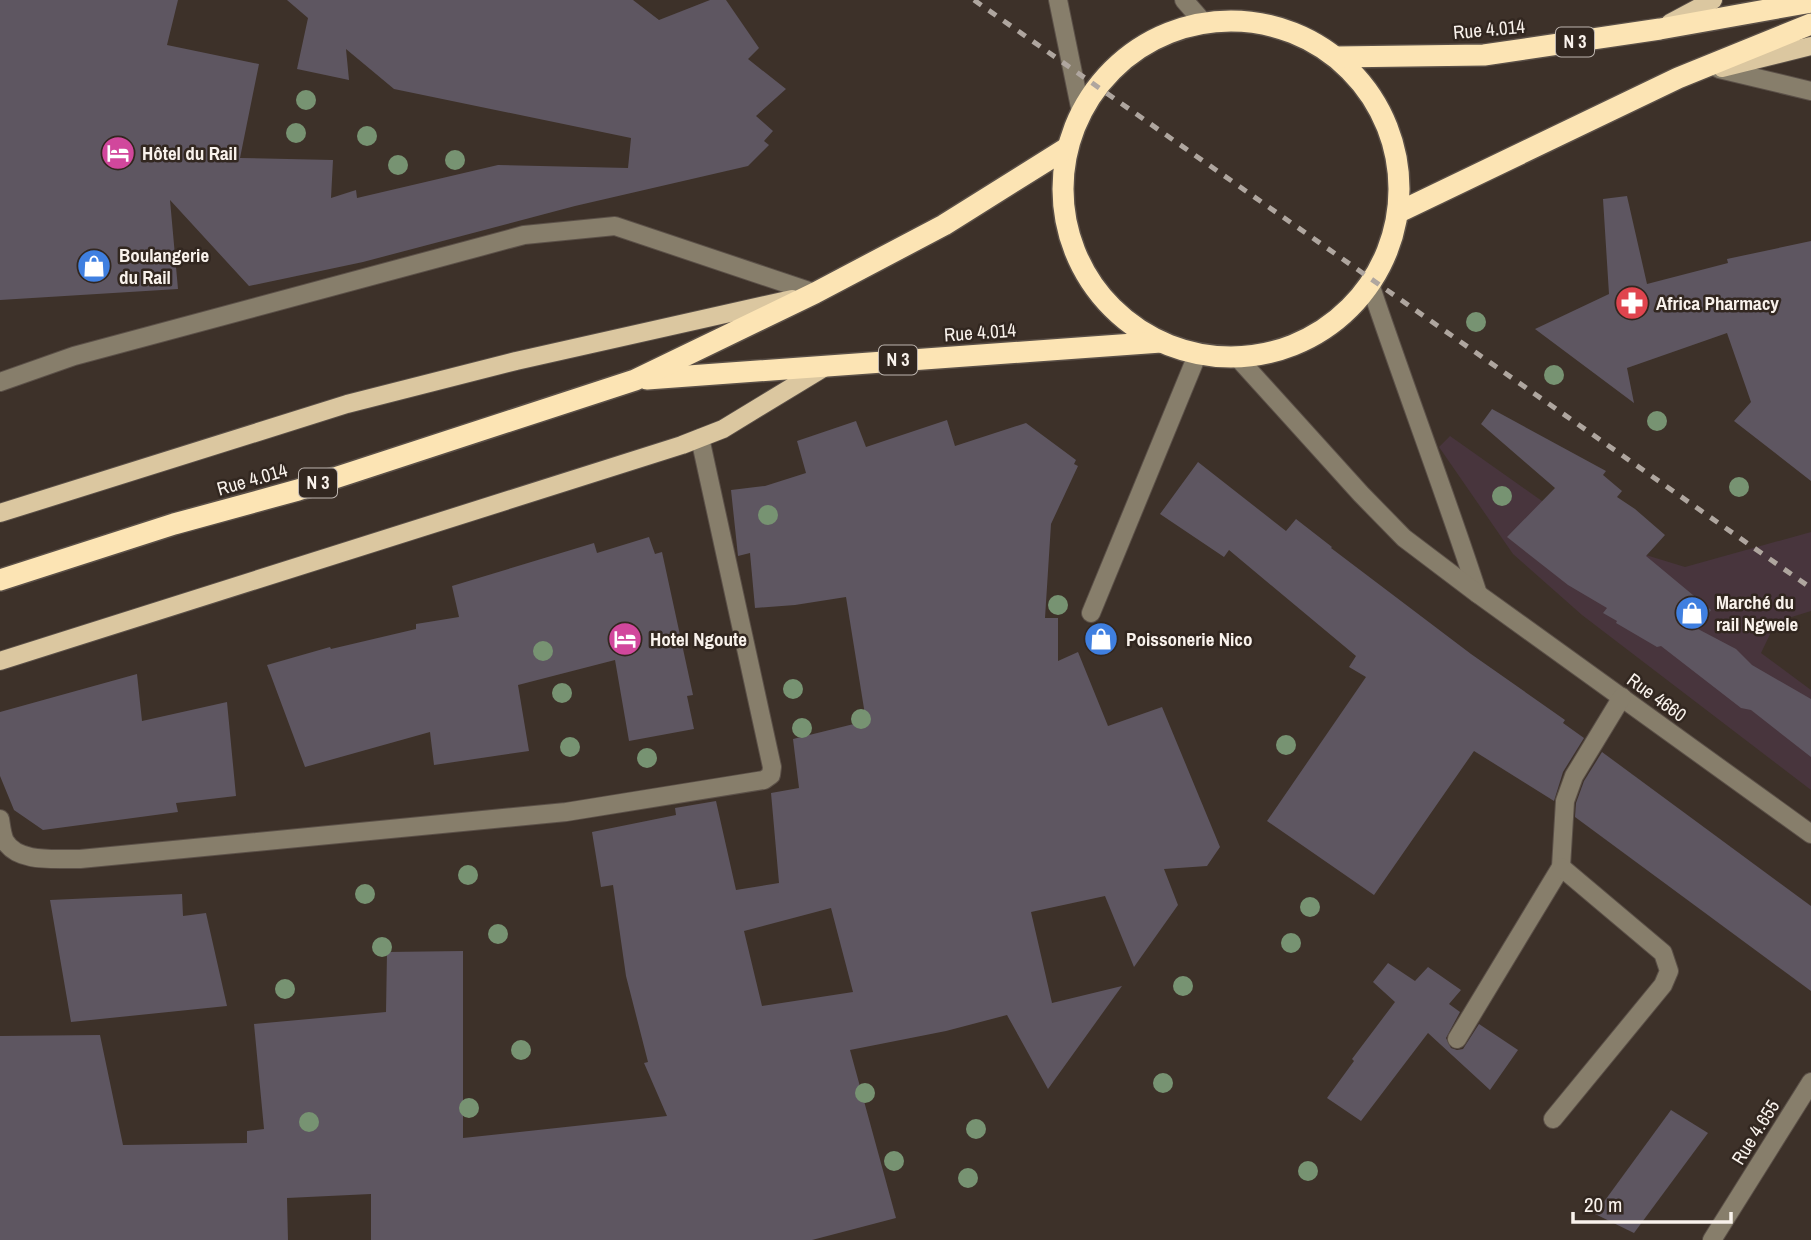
<svg xmlns="http://www.w3.org/2000/svg" width="1811" height="1240" font-family="'Archivo Narrow',sans-serif">
<style>
.commercial{fill:#48353d}
.building{fill:#5e5661;fill-rule:evenodd}
.lines{fill:none;stroke-linecap:round;stroke-linejoin:round}
.minor-casing{stroke:#5b5048;stroke-width:20}
.major-casing{stroke:#5b5048;stroke-width:20}
.highway-casing{stroke:#5b5048;stroke-width:24}
.minor{stroke:#877e6b;stroke-width:18}
.major{stroke:#dbc7a0;stroke-width:18}
.highway{stroke:#fce4b4;stroke-width:21}
.rail{stroke:#afa69f;stroke-width:5;stroke-dasharray:9 9;stroke-linecap:butt}
.tree{fill:#779372}
.labels{text-anchor:middle;stroke-width:5;stroke-linejoin:round;paint-order:stroke}
.shield{fill:#322720;stroke:#bdb5af;stroke-width:2}
.shield-label{font-size:18px;font-weight:bold;fill:#f9f2ec}
.street-label{font-size:19px;fill:#f9f2ec;stroke:#322720}
.poi-label{font-size:19px;font-weight:bold;fill:#f9f2ec;stroke:#322720;text-anchor:start}
</style>
<rect width="100%" height="100%" fill="#3d3129"/>
<path class="commercial" d="M 1450,436 L 1597,540 L 1685,567 L 1811,532 L 1811,611 L 1776,622 L 1761,653 L 1811,690 L 1811,790 L 1582,615 L 1513,554 L 1439,447 Z"/>
<g class="building">
<path d="M 0,0 L 178,0 L 167,45 L 259,64 L 240,158 L 333,160 L 331,198 L 356,190 L 357,198 L 498,165 L 628,168 L 631,138 L 394,89 L 346,49 L 349,80 L 297,69 L 308,18 L 287,0 L 633,0 L 659,20 L 710,0 L 726,0 L 759,48 L 748,59 L 786,89 L 756,116 L 773,131 L 764,141 L 769,145 L 748,166 L 575,206 L 363,262 L 249,286 L 170,200 L 178,289 L 0,300 Z"/>
<path d="M 1627,196 L 1647,284 L 1728,263 L 1727,259 L 1811,241 L 1811,481 L 1734,421 L 1751,402 L 1727,333 L 1627,368 L 1634,403 L 1535,329 L 1609,294 L 1603,199 Z"/>
<path d="M 1492,409 L 1606,471 L 1603,475 L 1622,491 L 1617,497 L 1635,509 L 1665,535 L 1646,556 L 1711,610 L 1698,629 L 1736,649 L 1752,665 L 1811,699 L 1811,757 L 1751,710 L 1741,708 L 1661,646 L 1657,647 L 1616,623 L 1617,621 L 1603,613 L 1607,608 L 1568,585 L 1507,537 L 1555,488 L 1481,424 Z"/>
<path d="M 947,420 L 955,446 L 1026,423 L 1076,460 L 1074,464 L 1078,466 L 1051,524 L 1045,618 L 1058,618 L 1058,661 L 1078,652 L 1108,726 L 1162,707 L 1220,847 L 1207,866 L 1164,869 L 1178,905 L 1134,967 L 1105,896 L 1031,912 L 1052,1003 L 1122,986 L 1048,1089 L 1007,1015 L 946,1031 L 850,1050 L 896,1218 L 812,1240 L 371,1240 L 371,1194 L 287,1198 L 288,1240 L 0,1240 L 0,1036 L 100,1035 L 123,1145 L 247,1143 L 247,1131 L 264,1129 L 254,1024 L 386,1012 L 387,952 L 463,951 L 463,1138 L 667,1116 L 644,1063 L 648,1062 L 626,976 L 613,885 L 601,887 L 592,832 L 676,815 L 675,808 L 716,801 L 736,890 L 779,883 L 771,793 L 799,788 L 793,739 L 866,721 L 846,597 L 795,605 L 755,608 L 750,553 L 738,556 L 731,490 L 765,486 L 806,473 L 797,441 L 856,421 L 866,447 ZM 831,908 L 853,992 L 762,1006 L 744,931 Z"/>
<path d="M 1198,462 L 1286,531 L 1296,519 L 1332,547 L 1331,548 L 1471,654 L 1565,720 L 1563,723 L 1584,738 L 1563,772 L 1554,801 L 1474,751 L 1374,895 L 1267,821 L 1366,677 L 1349,667 L 1356,656 L 1229,550 L 1224,557 L 1160,514 Z"/>
<path d="M 649,537 L 655,554 L 662,552 L 693,695 L 687,696 L 694,729 L 629,741 L 615,660 L 518,685 L 529,751 L 434,765 L 430,732 L 305,767 L 267,665 L 330,647 L 331,649 L 416,629 L 416,624 L 459,617 L 452,586 L 594,543 L 597,553 Z"/>
<path d="M 137,674 L 142,721 L 227,702 L 236,796 L 176,803 L 178,812 L 43,830 L 14,810 L 0,776 L 0,712 Z"/>
<path d="M 1602,752 L 1811,906 L 1811,991 L 1575,817 L 1576,803 L 1584,781 Z"/>
<path d="M 182,894 L 183,916 L 206,913 L 227,1006 L 71,1022 L 50,900 Z"/>
<path d="M 1388,963 L 1415,981 L 1428,967 L 1461,990 L 1449,1004 L 1460,1012 L 1446,1038 L 1451,1048 L 1457,1050 L 1463,1049 L 1479,1024 L 1518,1050 L 1490,1090 L 1428,1033 L 1361,1121 L 1327,1098 L 1354,1061 L 1352,1059 L 1395,1002 L 1373,982 Z"/>
<path d="M 1671,1110 L 1708,1133 L 1634,1233 L 1595,1214 Z"/>
</g>
<g class="lines">
<g class="minor-casing">
<g id="minor">
<path d="M 1058,0 L 1081,112"/>
<path d="M 1184,0 L 1204,23"/>
<path d="M 1719,69 L 1811,91"/>
<path d="M 1370,284 C 1405,388 1444,490 1478,594"/>
<path d="M 1237,357 L 1361,494 L 1404,538 L 1478,594 L 1811,834"/>
<path d="M 0,382 L 74,356 L 524,235 L 615,226 L 815,293"/>
<path d="M 1091,613 L 1198,353"/>
<path d="M 0,819 C 1,825 2,835 5,841 C 18,864 58,858 80,859 L 566,812 L 764,780 L 771,775 L 772,767 L 700,438"/>
<path d="M 1457,1039 L 1561,867 L 1565,801 L 1574,776 L 1622,697"/>
<path d="M 1553,1119 L 1663,985 L 1669,971 L 1663,953 L 1561,867"/>
<path d="M 1712,1240 L 1811,1082"/>
</g>
</g>
<g class="major-casing">
<g id="major">
<path d="M 1670,23 L 1713,0"/>
<path d="M 1722,68 L 1811,46"/>
<path d="M 0,513 L 347,404 L 516,361 L 792,299"/>
<path d="M 0,661 L 682,445 L 723,429 L 825,367"/>
</g>
</g>
<g class="highway-casing">
<g id="highway">
<circle cx="1231" cy="189" r="168"/>
<path d="M 1336,57 L 1484,55 L 1660,29 L 1811,2"/>
<path d="M 1399,212 L 1678,78 L 1811,24"/>
<path d="M 647,379 L 1161,342"/>
<path d="M 0,580 L 174,524 L 298,490 L 635,380 L 815,293 L 944,225 L 1067,148"/>
</g>
</g>
<use href="#minor" class="minor"/>
<use href="#major" class="major"/>
<use href="#highway" class="highway"/>
<path class="rail" d="M 974,0 L 1811,588"/>
</g>
<g class="tree">
<circle cx="306" cy="100" r="10"/>
<circle cx="296" cy="133" r="10"/>
<circle cx="367" cy="136" r="10"/>
<circle cx="455" cy="160" r="10"/>
<circle cx="398" cy="165" r="10"/>
<circle cx="1476" cy="322" r="10"/>
<circle cx="1554" cy="375" r="10"/>
<circle cx="1657" cy="421" r="10"/>
<circle cx="1739" cy="487" r="10"/>
<circle cx="1502" cy="496" r="10"/>
<circle cx="768" cy="515" r="10"/>
<circle cx="1058" cy="605" r="10"/>
<circle cx="543" cy="651" r="10"/>
<circle cx="793" cy="689" r="10"/>
<circle cx="562" cy="693" r="10"/>
<circle cx="861" cy="719" r="10"/>
<circle cx="802" cy="728" r="10"/>
<circle cx="1286" cy="745" r="10"/>
<circle cx="570" cy="747" r="10"/>
<circle cx="647" cy="758" r="10"/>
<circle cx="468" cy="875" r="10"/>
<circle cx="365" cy="894" r="10"/>
<circle cx="1310" cy="907" r="10"/>
<circle cx="498" cy="934" r="10"/>
<circle cx="1291" cy="943" r="10"/>
<circle cx="382" cy="947" r="10"/>
<circle cx="1183" cy="986" r="10"/>
<circle cx="285" cy="989" r="10"/>
<circle cx="521" cy="1050" r="10"/>
<circle cx="1163" cy="1083" r="10"/>
<circle cx="865" cy="1093" r="10"/>
<circle cx="469" cy="1108" r="10"/>
<circle cx="309" cy="1122" r="10"/>
<circle cx="976" cy="1129" r="10"/>
<circle cx="894" cy="1161" r="10"/>
<circle cx="1308" cy="1171" r="10"/>
<circle cx="968" cy="1178" r="10"/>
</g>
<defs>
<g id="hotel-disc" transform="scale(1.75)"><circle r="9.5" fill="#d1479c" stroke="#322720"/><path d="M-6-4.5h1.5V1H6V5H4.5V3h-9V5H-6ZM-4 0a1.8 1.8 0 1 1 3.6 0ZM.5 0V-2.5h3Q6-2.5 6 0Z" fill="#fff"/></g>
<g id="shop-disc" transform="scale(1.75)"><circle r="9.5" fill="#3f7fe0" stroke="#322720"/><path d="M-5-2.5h2.3a2.7 3.5 0 0 1 5.4 0H5L5.5 6h-11ZM-1.5-2.5h3a1.5 2.3 0 0 0-3 0Z" fill="#fff"/></g>
<g id="pharmacy-disc" transform="scale(1.75)"><circle r="9.5" fill="#e0444e" stroke="#322720"/><path d="M-2-6h4v4h4v4h-4v4h-4v-4h-4v-4h4Z" fill="#fff"/></g>
</defs>
<g fill-rule="evenodd">
<use href="#hotel-disc" x="118" y="153"/>
<use href="#shop-disc" x="94" y="266"/>
<use href="#pharmacy-disc" x="1632" y="303"/>
<use href="#shop-disc" x="1692" y="613"/>
<use href="#hotel-disc" x="625" y="639"/>
<use href="#shop-disc" x="1101" y="639"/>
</g>
<g class="labels">
<g class="shield">
<rect x="1556" y="27.5" width="38" height="29" rx="5"/>
<rect x="879" y="345.5" width="38" height="29" rx="5"/>
<rect x="299" y="468.5" width="38" height="29" rx="5"/>
</g>
<g class="shield-label">
<text x="1575" y="48">N 3</text>
<text x="898" y="366">N 3</text>
<text x="318" y="489">N 3</text>
</g>
<g class="street-label">
<text transform="translate(1489 29) rotate(-5)" y="7">Rue 4.014</text>
<text transform="translate(980 332) rotate(-4)" y="7">Rue 4.014</text>
<text transform="translate(252 479) rotate(-16)" y="7">Rue 4.014</text>
<text transform="translate(1657 697) rotate(36)" y="7">Rue 4660</text>
<text transform="translate(1755 1132) rotate(-58)" y="7">Rue 4.655</text>
</g>
<g class="poi-label">
<text x="142" y="160">Hôtel du Rail</text>
<text x="119" y="262">Boulangerie<tspan x="119" dy="22">du Rail</tspan></text>
<text x="1656" y="310">Africa Pharmacy</text>
<text x="1716" y="609">Marché du<tspan x="1716" dy="22">rail Ngwele</tspan></text>
<text x="650" y="646">Hotel Ngoute</text>
<text x="1126" y="646">Poissonerie Nico</text>
</g>
</g>
<path d="M1573 1212v10h158v-10" fill="none" stroke="#f9f2ec" stroke-width="3.5"/>
<text x="1584" y="1212" font-size="21" fill="#f9f2ec" stroke="#322720" stroke-width="5" paint-order="stroke">20 m</text>
</svg>
